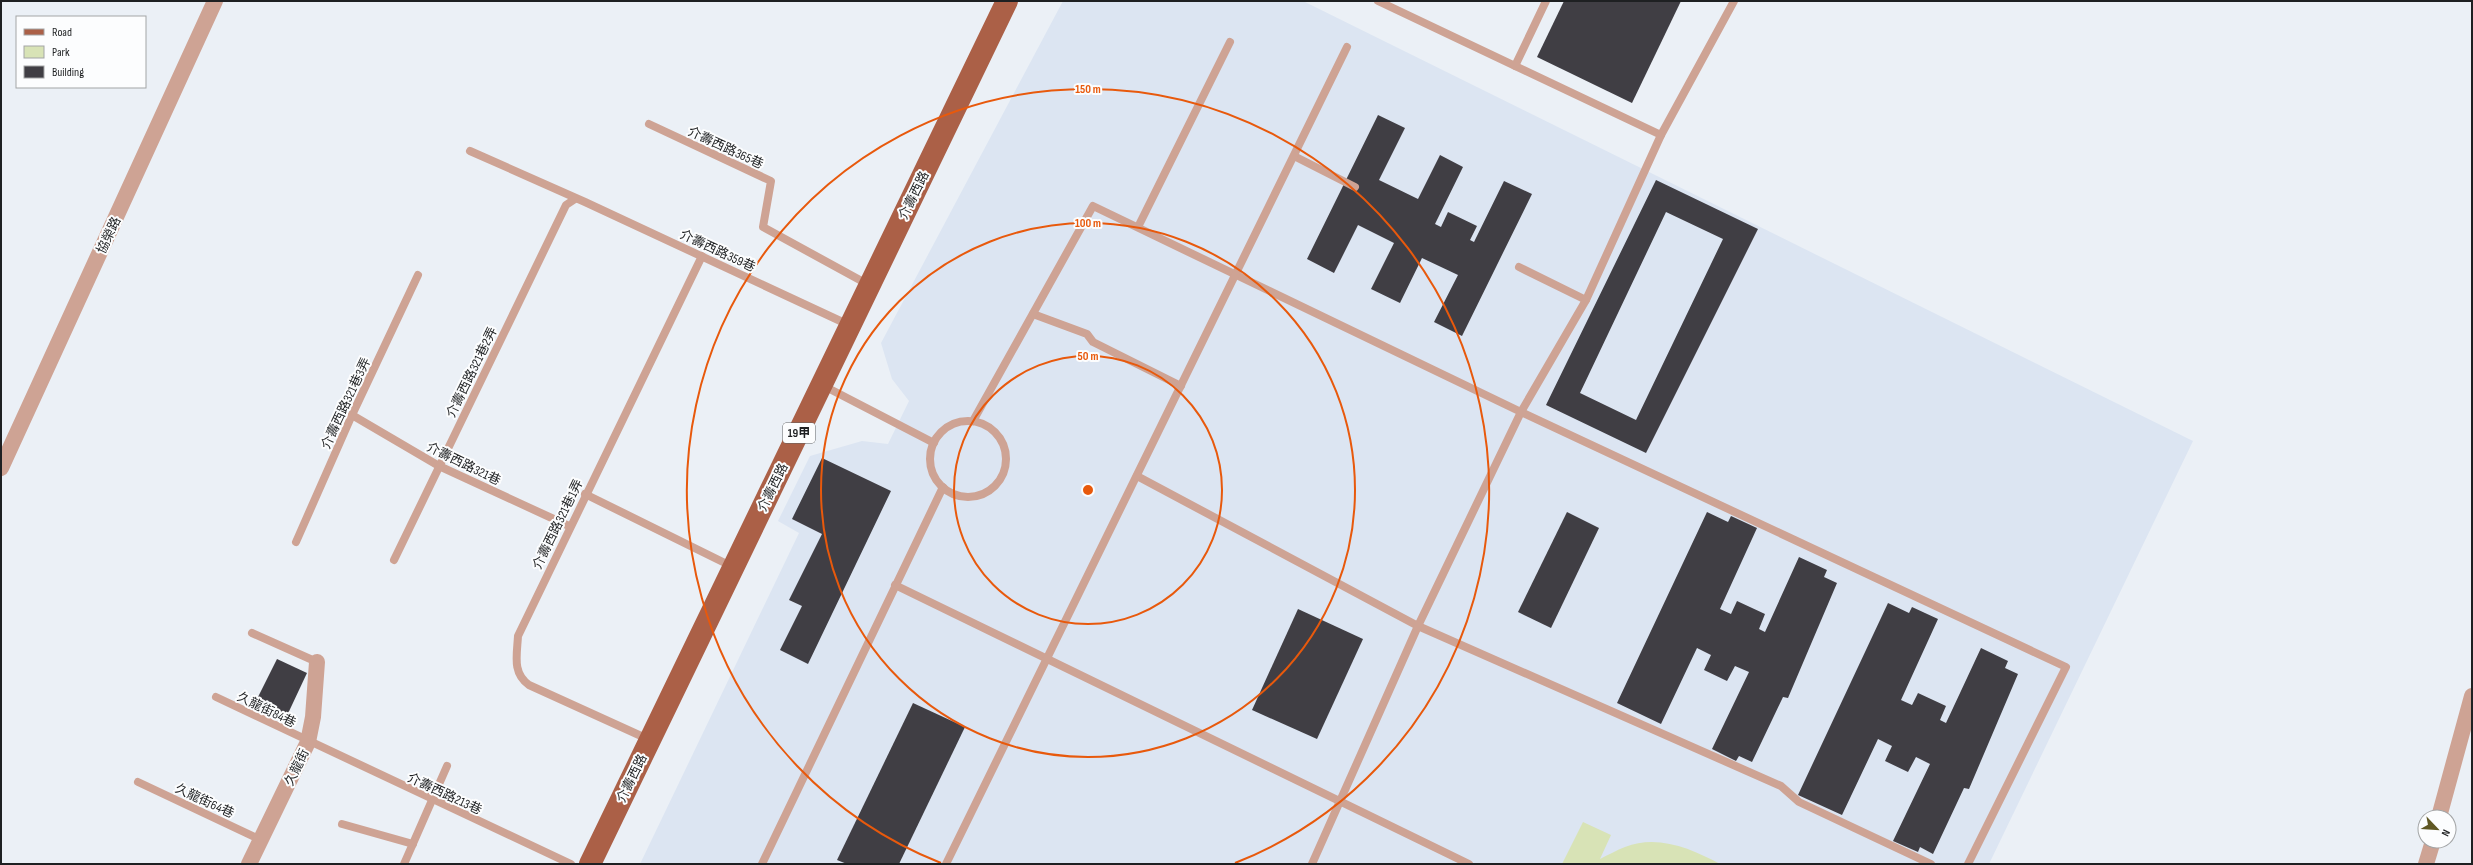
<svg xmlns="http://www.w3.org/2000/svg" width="2473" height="865" font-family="'Sofia Sans Condensed','Noto Sans TC',sans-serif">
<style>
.built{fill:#dce5f2}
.green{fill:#d8e3b6}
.building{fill:#403e44;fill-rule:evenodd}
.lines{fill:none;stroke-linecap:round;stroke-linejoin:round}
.service{stroke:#cea394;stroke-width:8}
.minor{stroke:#cea394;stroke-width:16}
.primary{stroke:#ab6047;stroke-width:22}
.ring{fill:none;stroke:#e8590c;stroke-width:2}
.labels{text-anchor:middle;stroke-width:4;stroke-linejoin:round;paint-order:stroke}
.shield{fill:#fcfdfe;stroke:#616264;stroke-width:1}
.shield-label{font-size:12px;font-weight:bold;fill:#1e2022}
.street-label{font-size:13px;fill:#1e2022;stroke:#fcfdfe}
.centre{fill:#e8590c;stroke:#fcfdfe;stroke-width:2}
.ring-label{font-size:12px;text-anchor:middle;font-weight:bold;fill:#e8590c;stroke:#fcfdfe;stroke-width:4;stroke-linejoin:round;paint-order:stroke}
</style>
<rect width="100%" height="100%" fill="#ebf0f6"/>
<path class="built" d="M 1063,1 L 1303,1 L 2193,441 L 1989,864 L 640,864 L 799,533 L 778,521 L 810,456 L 862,441 L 888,444 L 909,401 L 892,379 L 881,343 Z"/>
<path class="green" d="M 1583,822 L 1611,835 L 1600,859 C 1608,855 1617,850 1625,847 C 1658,834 1692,849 1720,864 L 1562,864 Z"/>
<g class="building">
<path d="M 1564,1 L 1681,1 L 1632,103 L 1537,57 Z"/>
<path d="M 1378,115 L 1405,128 L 1379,180 L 1418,199 L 1440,155 L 1463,167 L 1435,224 L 1441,227 L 1448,212 L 1477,226 L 1470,240 L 1474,242 L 1504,181 L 1532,194 L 1462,336 L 1434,322 L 1458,275 L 1422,258 L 1400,303 L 1371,289 L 1394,243 L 1358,225 L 1334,273 L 1307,259 Z"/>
<path d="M 1656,180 L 1758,229 L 1646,453 L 1546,405 ZM 1666,212 L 1723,239 L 1636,420 L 1580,393 Z"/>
<path d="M 822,458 L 891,491 L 808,664 L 780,650 L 802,606 L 789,600 L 822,534 L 792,519 Z"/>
<path d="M 1567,512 L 1599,528 L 1551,628 L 1518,612 Z"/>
<path d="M 1707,512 L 1728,522 L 1731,516 L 1757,528 L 1720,609 L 1731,614 L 1737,601 L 1765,614 L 1759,629 L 1765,632 L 1799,557 L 1827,570 L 1824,577 L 1837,583 L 1788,698 L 1783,697 L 1752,762 L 1739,756 L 1736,761 L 1712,749 L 1749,672 L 1735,666 L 1727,681 L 1704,670 L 1711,655 L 1697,648 L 1661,724 L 1617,703 Z"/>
<path d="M 1888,603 L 1909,613 L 1912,607 L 1938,619 L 1901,700 L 1912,705 L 1918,693 L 1946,706 L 1940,720 L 1946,723 L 1981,648 L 2008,661 L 2005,668 L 2018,674 L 1969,789 L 1964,788 L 1933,854 L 1920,847 L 1918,852 L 1893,841 L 1930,764 L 1916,757 L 1908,772 L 1885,761 L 1892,746 L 1878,739 L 1842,815 L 1798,795 Z"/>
<path d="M 1298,609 L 1363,639 L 1317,739 L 1252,710 Z"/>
<path d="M 277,659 L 307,673 L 284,722 L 253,707 Z"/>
<path d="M 913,703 L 965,727 L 899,864 L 847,864 L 837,860 Z"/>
</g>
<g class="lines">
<g class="service">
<path d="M 1378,1 L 1661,135 L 1734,1"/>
<path d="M 1515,66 L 1546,1"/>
<path d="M 649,124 L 771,181 L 763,227 L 869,285"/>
<path d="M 470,151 L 585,202 L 849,325"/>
<path d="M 1294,156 L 1355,187"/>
<path d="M 1138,227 L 1230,42"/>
<path d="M 1519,267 L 1586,300"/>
<path d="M 1033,314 L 1087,334 L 1093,342 L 1181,386"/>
<path d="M 822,385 L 934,443"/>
<path d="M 352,415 L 439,466 L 569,526"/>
<path d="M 973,421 L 1093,206 L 1521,412 L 2066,667 L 1968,864"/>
<circle cx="968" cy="459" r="38"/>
<path d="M 1137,476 L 1418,626 L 1781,786 L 1799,802 L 1931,864"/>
<path d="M 585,494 L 733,567"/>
<path d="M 296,542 L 352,415 L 418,275"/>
<path d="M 394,560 L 566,205 L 575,199"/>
<path d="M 895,585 L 1469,864"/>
<path d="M 252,633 L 317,662"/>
<path d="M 216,697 L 571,864"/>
<path d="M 650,740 L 529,685 C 512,673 517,655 518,636 L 702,256"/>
<path d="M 138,782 L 261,840"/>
<path d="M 342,824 L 413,844"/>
<path d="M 404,864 L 447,766"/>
<path d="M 762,864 L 943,487"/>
<path d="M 946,864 L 1347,47"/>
<path d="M 1312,864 L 1418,626 L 1521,412 L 1586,300 L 1661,135"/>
</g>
<g class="minor">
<path d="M 1,468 L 215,1"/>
<path d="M 2439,817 L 2472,696"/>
<path d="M 249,864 L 308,742 L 313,717 L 317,662"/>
<path d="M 2426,864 L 2433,841"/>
</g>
<path class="primary" d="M 590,864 L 1007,1"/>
</g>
<g class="ring">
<circle cx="1088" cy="490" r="134"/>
<circle cx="1088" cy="490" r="267"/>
<path d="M941 863A401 401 0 1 1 1235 863"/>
</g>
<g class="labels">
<rect class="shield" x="783" y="423" width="32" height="20" rx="3"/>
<g class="shield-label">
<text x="799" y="437">19甲</text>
</g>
<g class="street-label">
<text transform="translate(726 147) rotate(25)" y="5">介壽西路365巷</text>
<text transform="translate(913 195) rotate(-64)" y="5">介壽西路</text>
<text transform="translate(108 235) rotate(-65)" y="5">協榮路</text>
<text transform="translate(718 250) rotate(25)" y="5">介壽西路359巷</text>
<text transform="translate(471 372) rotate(-64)" y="5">介壽西路321巷2弄</text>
<text transform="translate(345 403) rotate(-65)" y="5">介壽西路321巷3弄</text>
<text transform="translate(464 463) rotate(26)" y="5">介壽西路321巷</text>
<text transform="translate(772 487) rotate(-64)" y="5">介壽西路</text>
<text transform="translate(557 524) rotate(-64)" y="5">介壽西路321巷1弄</text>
<text transform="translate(267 709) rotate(26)" y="5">久龍街84巷</text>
<text transform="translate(296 767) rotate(-64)" y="5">久龍街</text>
<text transform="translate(631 778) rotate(-64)" y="5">介壽西路</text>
<text transform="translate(445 793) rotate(25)" y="5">介壽西路213巷</text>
<text transform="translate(205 800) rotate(25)" y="5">久龍街64巷</text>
</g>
</g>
<circle cx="1088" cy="490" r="6" class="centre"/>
<g class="ring-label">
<text x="1088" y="93">150 m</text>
<text x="1088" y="227">100 m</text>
<text x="1088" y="360">50 m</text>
</g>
<rect width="2473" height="865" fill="none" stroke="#1e2022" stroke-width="4"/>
<rect x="16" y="16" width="130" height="72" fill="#fcfdfe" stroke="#a3a5a6"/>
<rect x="24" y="29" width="20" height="6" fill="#ab6047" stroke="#a3a5a6"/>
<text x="52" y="36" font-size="12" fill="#1e2022">Road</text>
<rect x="24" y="46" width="20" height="12" fill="#d8e3b6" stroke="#a3a5a6"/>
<text x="52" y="56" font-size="12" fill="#1e2022">Park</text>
<rect x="24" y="66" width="20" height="12" fill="#403e44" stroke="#a3a5a6"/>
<text x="52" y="76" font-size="12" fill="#1e2022">Building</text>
<g transform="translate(2437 829) rotate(115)"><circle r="19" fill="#fcfdfe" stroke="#a3a5a6"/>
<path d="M0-3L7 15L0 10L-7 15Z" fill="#5f5723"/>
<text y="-6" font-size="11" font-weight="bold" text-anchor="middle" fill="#1e2022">N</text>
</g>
</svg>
